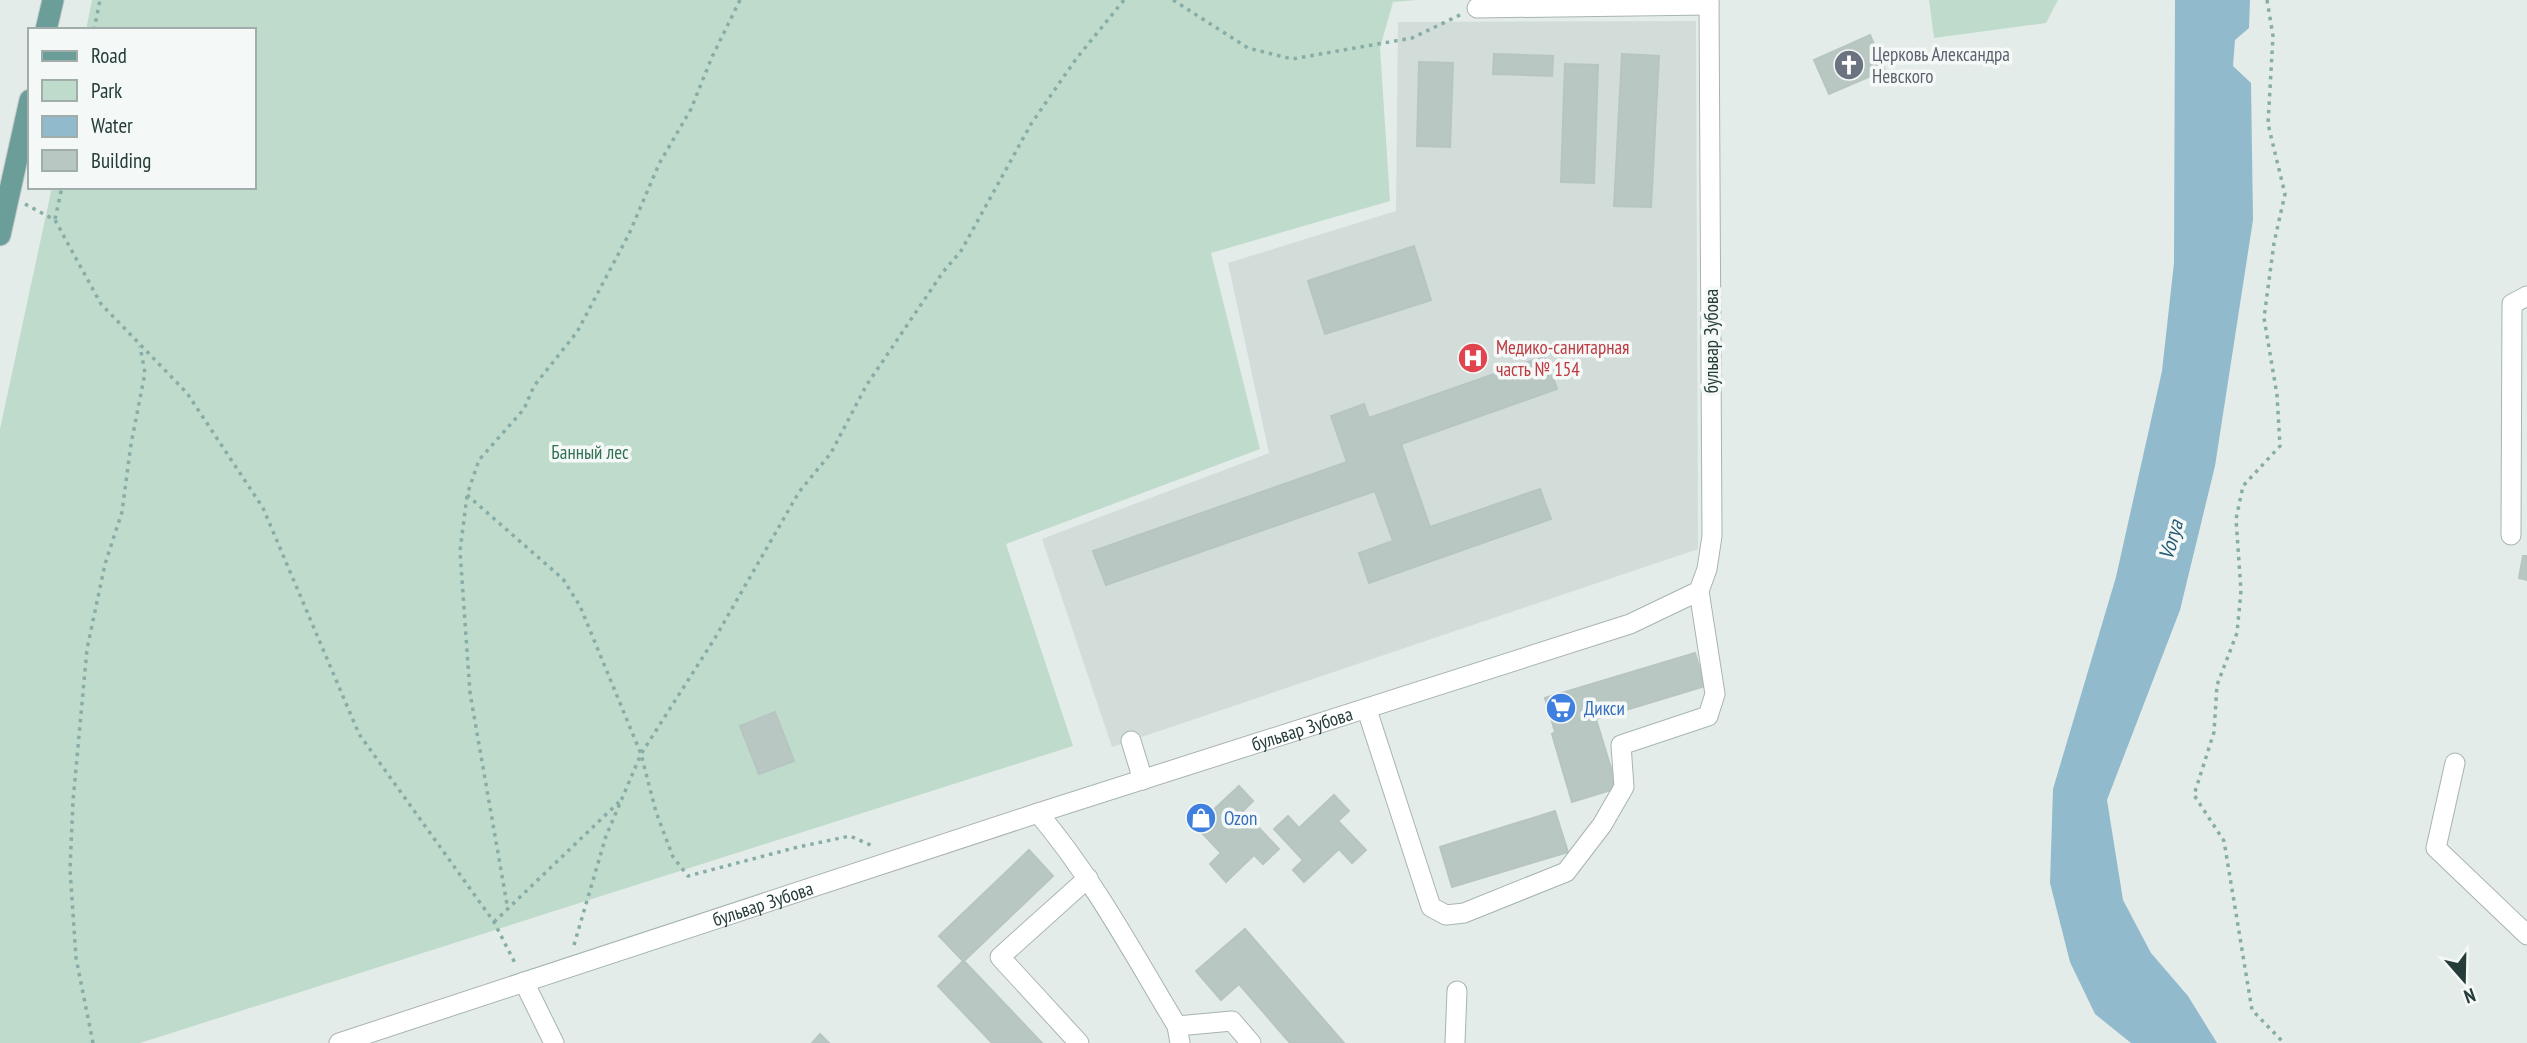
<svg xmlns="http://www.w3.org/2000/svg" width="2527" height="1043" font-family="'PT Sans Narrow',sans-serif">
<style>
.built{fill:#d2dcd9}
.green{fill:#bfdbcb}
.water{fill:#91bacc}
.building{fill:#b9c7c3;stroke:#b7c5c2;stroke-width:2}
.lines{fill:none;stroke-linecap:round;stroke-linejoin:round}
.minor-casing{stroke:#a7b4b2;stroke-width:21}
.major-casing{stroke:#c2c8c8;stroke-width:23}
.path{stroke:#87ada7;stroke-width:3.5;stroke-dasharray:3.5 5;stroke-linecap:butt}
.minor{stroke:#fff;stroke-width:19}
.major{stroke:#6c9e99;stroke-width:21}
.labels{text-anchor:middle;stroke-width:7;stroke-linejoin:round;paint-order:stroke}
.worship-label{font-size:19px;fill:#5b616d;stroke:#f4f9f7;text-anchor:start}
.street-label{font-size:19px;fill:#253c3a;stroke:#f4f9f7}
.health-label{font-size:19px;fill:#be3a42;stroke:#f4f9f7;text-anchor:start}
.park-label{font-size:19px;fill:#327054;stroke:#f4f9f7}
.shop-label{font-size:19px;fill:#366cbe;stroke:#f4f9f7;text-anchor:start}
.water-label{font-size:21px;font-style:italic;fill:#245a73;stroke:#f4f9f7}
</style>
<rect width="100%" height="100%" fill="#e4ecea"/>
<path class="built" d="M 1696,21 L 1698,549 L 1112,747 L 1042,539 L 1269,453 L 1228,263 L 1396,211 L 1398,22 Z"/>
<g class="green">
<path d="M 92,0 L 1417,0 L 1393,2 L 1380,48 L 1390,201 L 1211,253 L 1260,449 L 1006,544 L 1073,746 L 140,1043 L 0,1043 L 0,429 L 52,187 L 254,187 L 254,30 L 86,30 Z"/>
<path d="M 1929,0 L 2058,0 L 2046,23 L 1934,38 Z"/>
</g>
<path class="water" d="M 2175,0 L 2250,0 L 2249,28 L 2235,40 L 2233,66 L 2251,83 L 2253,220 L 2215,466 L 2180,610 L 2107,800 L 2123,900 L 2151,953 L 2188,996 L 2217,1043 L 2131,1043 L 2095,1014 L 2070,962 L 2050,883 L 2053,789 L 2116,577 L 2162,371 L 2174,263 Z"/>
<g class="building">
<path d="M 1870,35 L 1885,70 L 1829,94 L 1814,60 Z"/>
<path d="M 1494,54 L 1553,56 L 1552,76 L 1493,74 Z"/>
<path d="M 1622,54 L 1659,56 L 1651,207 L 1614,206 Z"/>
<path d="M 1419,62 L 1453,63 L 1450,147 L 1417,146 Z"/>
<path d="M 1565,64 L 1598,65 L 1594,183 L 1561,182 Z"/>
<path d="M 1414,246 L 1431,300 L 1325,334 L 1308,281 Z"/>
<path d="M 1545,356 L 1557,389 L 1401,444 L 1430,527 L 1540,489 L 1551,519 L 1369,583 L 1359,553 L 1393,541 L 1375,491 L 1106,585 L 1093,551 L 1347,462 L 1331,416 L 1364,404 L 1369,418 Z"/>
<path d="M 2523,556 L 2527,556 L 2527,580 L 2519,578 Z"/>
<path d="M 1695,653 L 1705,686 L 1596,719 L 1617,788 L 1572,802 L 1552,734 L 1555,732 L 1545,698 Z"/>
<path d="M 775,712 L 794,761 L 759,774 L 740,726 Z"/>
<path d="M 1239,786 L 1253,801 L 1243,811 L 1279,849 L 1263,864 L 1254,855 L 1226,882 L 1210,864 L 1221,853 L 1187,817 L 1201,804 L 1210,813 Z"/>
<path d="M 1334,795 L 1349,811 L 1338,821 L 1366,850 L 1352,863 L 1339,849 L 1304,882 L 1293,870 L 1303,860 L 1274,829 L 1288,816 L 1299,828 Z"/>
<path d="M 1555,811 L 1568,852 L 1452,887 L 1440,847 Z"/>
<path d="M 1029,850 L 1053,876 L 964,961 L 1042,1043 L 992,1043 L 938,986 L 963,961 L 939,936 Z"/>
<path d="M 1245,929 L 1344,1043 L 1290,1043 L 1239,984 L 1221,1000 L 1196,971 Z"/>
<path d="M 820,1034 L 829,1043 L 812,1043 Z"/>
</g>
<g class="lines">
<g class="minor-casing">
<g id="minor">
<path d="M 1477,8 L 1709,5"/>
<path d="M 2511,535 L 2512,304 L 2527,296"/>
<path d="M 1367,710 L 1431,907 L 1446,915 L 1464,913 L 1566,872 L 1602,825 L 1624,787 L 1621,745 L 1708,716 L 1715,694 L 1699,591"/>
<path d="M 1131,741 L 1143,780"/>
<path d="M 2455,763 L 2436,848 L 2527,935"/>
<path d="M 1038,813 C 1093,878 1133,953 1177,1026 L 1180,1043"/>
<path d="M 524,982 L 554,1043"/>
<path d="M 1177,1026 L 1232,1021 L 1251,1043"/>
<path id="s1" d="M 339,1043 L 1038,813 L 1630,624 L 1699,591 L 1707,569 L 1712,536 L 1709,0"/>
<path d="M 1079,1043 L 1000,957 L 1088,878"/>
<path d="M 1455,1043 L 1457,991"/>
</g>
</g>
<g class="major-casing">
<g id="major">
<path d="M 46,30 L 53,0"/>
<path d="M 0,235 L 30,100"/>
</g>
</g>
<g class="path">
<path d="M 740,0 L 712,57 L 691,109 L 659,164 L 629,234 L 577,332 L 534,386 L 524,409 L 479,460 L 467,495 L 563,579 L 580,606 L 641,754 L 656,812 L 673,857 L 688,876 L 798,847 L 850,836 L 875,847"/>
<path d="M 1173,0 L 1248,48 L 1292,59 L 1412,38 L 1462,14"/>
<path d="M 2267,0 L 2273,36 L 2268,124 L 2285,194 L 2274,243 L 2264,318 L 2277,395 L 2280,446 L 2243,486 L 2236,519 L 2241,591 L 2237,633 L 2217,685 L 2214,732 L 2194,795 L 2224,841 L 2252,1010 L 2284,1043"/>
<path d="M 94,30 L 100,0"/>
<path d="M 25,204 L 55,220 L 101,304 L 187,393 L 263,508 L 359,734 L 494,922 L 516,965"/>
<path d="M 55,219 L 62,187"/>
<path d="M 467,496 L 460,551 L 470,693 L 508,910"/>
<path d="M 494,922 L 619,802"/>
<path d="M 574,945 L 606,836 L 641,754 L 715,638 L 799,492 L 831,453 L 866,386 L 943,272 L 961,251 L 1031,124 L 1076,59 L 1124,0"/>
<path d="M 93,1043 L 76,958 L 70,869 L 73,801 L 87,649 L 105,564 L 122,512 L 131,444 L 145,373 L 140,346"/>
</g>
<use href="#minor" class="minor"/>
<use href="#major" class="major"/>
</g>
<defs>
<g id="church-disc" transform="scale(1.575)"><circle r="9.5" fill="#6b7280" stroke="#f4f9f7"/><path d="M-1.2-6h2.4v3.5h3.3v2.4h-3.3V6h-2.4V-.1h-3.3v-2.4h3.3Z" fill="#fff"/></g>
<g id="hospital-disc" transform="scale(1.575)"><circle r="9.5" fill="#e0444e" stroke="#f4f9f7"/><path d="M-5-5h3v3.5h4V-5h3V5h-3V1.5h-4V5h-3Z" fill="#fff"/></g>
<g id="supermarket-disc" transform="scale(1.575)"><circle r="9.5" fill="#3f7fe0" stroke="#f4f9f7"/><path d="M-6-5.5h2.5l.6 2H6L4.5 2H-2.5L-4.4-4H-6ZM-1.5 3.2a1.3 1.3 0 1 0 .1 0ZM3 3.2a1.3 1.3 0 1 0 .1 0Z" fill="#fff"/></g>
<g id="shop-disc" transform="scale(1.575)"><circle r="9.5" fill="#3f7fe0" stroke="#f4f9f7"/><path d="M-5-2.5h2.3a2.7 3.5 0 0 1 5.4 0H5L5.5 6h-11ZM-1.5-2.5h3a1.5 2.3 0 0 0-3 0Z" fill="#fff"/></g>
</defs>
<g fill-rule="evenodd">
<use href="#church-disc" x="1849" y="65"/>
<use href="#hospital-disc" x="1473" y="358"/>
<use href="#supermarket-disc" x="1561" y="708"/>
<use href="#shop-disc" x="1201" y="818"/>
</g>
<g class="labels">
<g class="worship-label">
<text x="1872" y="61">Церковь Александра<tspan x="1872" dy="22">Невского</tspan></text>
</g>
<g class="street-label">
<text transform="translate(1711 341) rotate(-90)" y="7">бульвар Зубова</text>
<text dy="7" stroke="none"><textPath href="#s1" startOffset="1013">бульвар Зубова</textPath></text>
<text dy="7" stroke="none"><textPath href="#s1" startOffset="446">бульвар Зубова</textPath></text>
</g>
<g class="health-label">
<text x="1496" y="354">Медико-санитарная<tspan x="1496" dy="22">часть № 154</tspan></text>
</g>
<g class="park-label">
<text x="590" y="459">Банный лес</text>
</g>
<g class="shop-label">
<text x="1584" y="715">Дикси</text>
<text x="1224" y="825">Ozon</text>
</g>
<g class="water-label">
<text transform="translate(2171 540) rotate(-74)" y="7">Vorya</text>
</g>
</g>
<rect x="28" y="28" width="228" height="161" fill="#f4f9f7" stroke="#a1adab" stroke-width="2"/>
<rect x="42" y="51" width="35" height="10" fill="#6c9e99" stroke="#a1adab" stroke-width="2"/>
<text x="91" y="63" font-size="21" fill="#253c3a">Road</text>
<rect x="42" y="80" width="35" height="21" fill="#bfdbcb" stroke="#a1adab" stroke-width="2"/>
<text x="91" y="98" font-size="21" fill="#253c3a">Park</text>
<rect x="42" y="116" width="35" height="21" fill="#91bacc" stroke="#a1adab" stroke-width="2"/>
<text x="91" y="133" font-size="21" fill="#253c3a">Water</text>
<rect x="42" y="150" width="35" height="21" fill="#b9c7c3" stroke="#a1adab" stroke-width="2"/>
<text x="91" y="168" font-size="21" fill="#253c3a">Building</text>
<g transform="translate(2464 980) rotate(160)" stroke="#f4f9f7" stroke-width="5" paint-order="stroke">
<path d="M0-5L12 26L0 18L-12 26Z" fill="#253c3a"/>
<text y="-10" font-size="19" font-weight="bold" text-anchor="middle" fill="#253c3a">N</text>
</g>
</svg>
